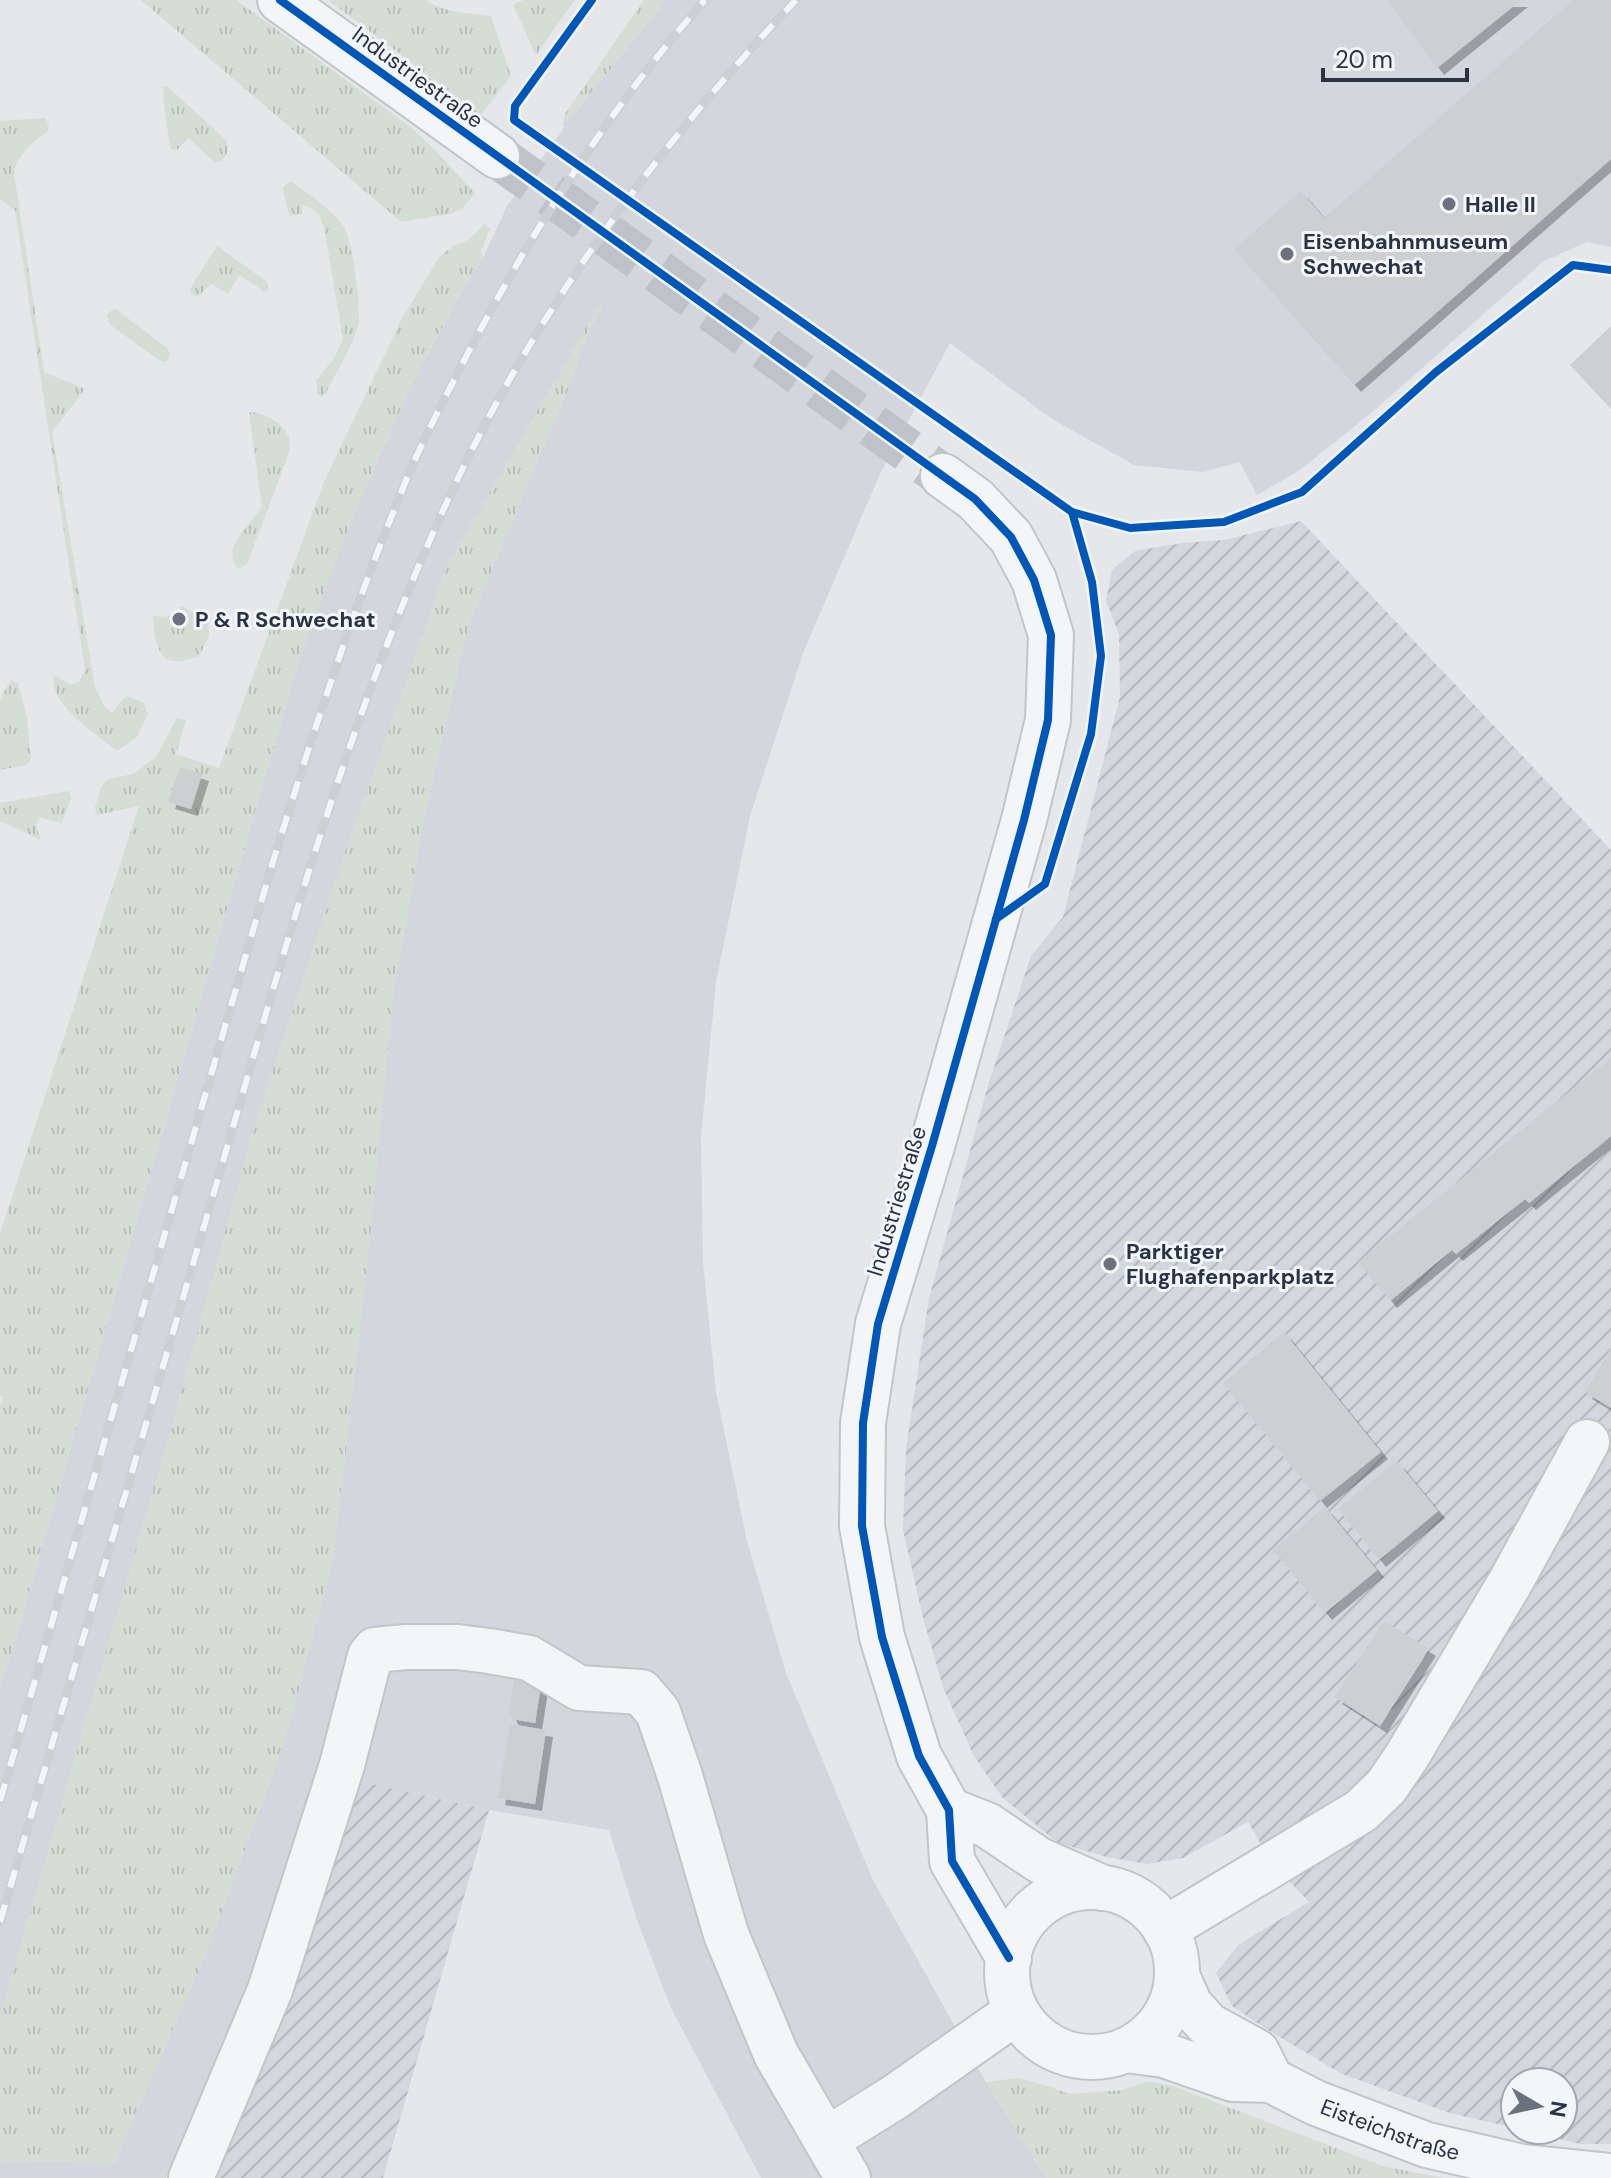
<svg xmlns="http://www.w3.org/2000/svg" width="1611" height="2178" font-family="'DM Sans',sans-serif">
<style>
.built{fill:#d3d6dd}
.industrial{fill:url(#industrial-furrows)}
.grass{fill:url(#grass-tufts)}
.building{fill:#cecfd3;filter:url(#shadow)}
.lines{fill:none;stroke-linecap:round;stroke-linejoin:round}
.minor-tunnel{stroke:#bfc3c9;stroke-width:44;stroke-dasharray:44 22;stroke-linecap:butt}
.minor-casing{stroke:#c3c5c8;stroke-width:48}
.minor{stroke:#f4f5f7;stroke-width:44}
.rail-casing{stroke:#cdcfd2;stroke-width:9}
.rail{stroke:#f3f6f9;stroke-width:6;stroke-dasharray:18;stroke-linecap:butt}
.cycleway-casing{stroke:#f3f6f9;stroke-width:13}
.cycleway{stroke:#0057b8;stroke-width:8}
.poi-dot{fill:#6b727f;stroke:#f3f6f9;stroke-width:3}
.labels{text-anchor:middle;stroke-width:6;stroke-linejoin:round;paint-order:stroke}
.street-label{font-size:22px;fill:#293346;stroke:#f3f6f9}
.poi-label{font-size:22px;font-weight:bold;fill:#293346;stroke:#f3f6f9;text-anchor:start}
</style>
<defs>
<pattern id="industrial-furrows" width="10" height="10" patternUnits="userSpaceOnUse" patternTransform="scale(2)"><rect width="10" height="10" fill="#d3d6dd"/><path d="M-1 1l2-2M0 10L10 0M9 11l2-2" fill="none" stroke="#b5b8bf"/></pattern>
<pattern id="grass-tufts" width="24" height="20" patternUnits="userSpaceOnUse" patternTransform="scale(2)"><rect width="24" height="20" fill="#d5ded5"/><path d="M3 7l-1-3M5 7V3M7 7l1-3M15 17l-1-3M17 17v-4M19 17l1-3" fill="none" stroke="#b7bfb8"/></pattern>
<filter id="shadow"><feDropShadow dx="7" dy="7" stdDeviation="0" flood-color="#0004"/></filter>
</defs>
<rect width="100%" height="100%" fill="#e5e7ea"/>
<path class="built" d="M 666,0 L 1611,0 L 1611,247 L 1587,242 L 1544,261 L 1370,414 L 1300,470 L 1257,495 L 1240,462 L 1203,472 L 1134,465 L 1052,419 L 950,343 L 880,474 L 803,653 L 750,816 L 716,982 L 701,1137 L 703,1263 L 716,1392 L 747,1541 L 786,1673 L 872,1878 L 986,2082 L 1046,2178 L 761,2178 L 671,2008 L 637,1920 L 609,1830 L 489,1810 L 349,1779 L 166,2178 L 0,2178 L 0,1687 L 12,1651 L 301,653 L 338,550 L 408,391 L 462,291 L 483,258 L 507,206 L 564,128 L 563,124 L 574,114 Z"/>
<g class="industrial">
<path d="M 1301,521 L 1611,850 L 1611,2144 L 1580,2144 L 1522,2130 L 1563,2130 L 1563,2082 L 1515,2082 L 1515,2128 L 1450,2113 L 1342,2074 L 1268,2030 L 1232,2006 L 1216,1973 L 1238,1945 L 1309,1902 L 1272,1863 L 1248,1822 L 1183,1858 L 1147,1864 L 1107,1857 L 1058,1843 L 1002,1797 L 974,1756 L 944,1690 L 923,1618 L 903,1530 L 906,1448 L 929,1298 L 989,1082 L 1031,956 L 1063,917 L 1120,697 L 1119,634 L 1106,601 L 1112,570 L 1135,551 L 1183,543 L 1224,540 Z"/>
<path d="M 349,1779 L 489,1810 L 383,2178 L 208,2178 Z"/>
</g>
<g class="grass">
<path d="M 141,0 L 236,0 L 412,128 L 432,147 L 475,193 L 462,209 L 449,214 L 401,222 Z"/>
<path d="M 328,0 L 426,0 C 442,13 471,13 491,16 L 511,76 L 481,115 Z"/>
<path d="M 523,0 L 575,0 L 536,55 L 513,5 Z"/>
<path d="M 644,0 L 666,0 L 574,114 L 563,124 L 565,114 Z"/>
<path d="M 164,86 L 167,86 L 226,140 C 230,151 226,160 215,163 L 189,138 L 177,150 L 170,148 L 163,98 Z"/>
<path d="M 45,118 L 49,124 L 48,131 C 35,141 17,154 14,172 L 44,372 L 85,389 L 52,432 L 95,687 L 105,707 L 112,713 L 126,696 L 143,702 L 148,714 L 137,737 L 117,751 C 96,733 48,705 54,675 L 71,685 L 79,682 L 85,670 L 15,210 L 0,199 L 0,121 Z"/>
<path d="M 292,182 C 307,193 334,211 344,227 C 352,240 362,310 358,325 C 355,342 334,376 326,393 L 322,397 L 318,394 L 316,381 L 334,358 L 343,339 L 324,227 C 319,214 316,208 302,205 L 302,214 L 289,216 L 283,188 L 286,184 Z"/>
<path d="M 485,224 L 490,229 L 481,251 L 483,258 C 405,381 351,517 301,653 L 12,1651 L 0,1687 L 0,1404 L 3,1397 L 0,1396 L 0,1234 L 139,806 L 96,815 L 95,807 L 101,787 L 108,779 L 133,774 L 156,757 L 177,718 L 186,720 L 176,754 L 219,768 L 324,482 L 402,318 L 440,256 L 455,245 L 466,242 Z"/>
<path d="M 217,246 L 266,281 L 268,285 L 268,290 L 265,292 L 239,275 L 228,294 L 211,284 L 197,297 L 191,294 L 190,289 Z"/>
<path d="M 603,298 L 601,310 L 590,329 L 567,392 L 468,627 L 423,825 L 393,999 L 366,1276 L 333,1562 L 282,1750 L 207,1952 L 114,2164 L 0,2161 L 0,2016 L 177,1407 L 251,1138 L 334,884 L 447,566 Z"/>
<path d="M 113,309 L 117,310 L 167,348 L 170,354 L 168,360 L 165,362 L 159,360 L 113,327 L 109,323 L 107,315 Z"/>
<path d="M 252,412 C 266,414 288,425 290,442 C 290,446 289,451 288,456 L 247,564 L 239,569 C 218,548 252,525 262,506 L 249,413 Z"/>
<path d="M 182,606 L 208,621 L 209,636 L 199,656 C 160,672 155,650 153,616 C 167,617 173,618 182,606 Z"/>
<path d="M 11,680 L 18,683 L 27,718 L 31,759 L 27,765 L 0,770 L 0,699 Z"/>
<path d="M 69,791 L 71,798 L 62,823 L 39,817 L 36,826 L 41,840 L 0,821 L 0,803 Z"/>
<path d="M 1018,2078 L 1048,2086 L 1069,2094 L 1123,2090 L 1148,2081 L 1173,2086 L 1383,2166 L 1444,2178 L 1046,2178 L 986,2082 Z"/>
</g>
<g class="building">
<path d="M 1387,0 L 1521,0 L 1437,68 Z"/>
<path d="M 1573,0 L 1611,0 L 1611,159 L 1354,385 L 1234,249 L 1301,191 L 1324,218 Z"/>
<path d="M 1611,326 L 1611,409 L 1570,365 Z"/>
<path d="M 180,767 L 202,774 L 191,809 L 168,802 Z"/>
<path d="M 1611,1058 L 1611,1136 L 1529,1203 L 1525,1199 L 1456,1254 L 1452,1250 L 1390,1301 L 1358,1262 Z"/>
<path d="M 1284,1332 L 1381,1452 L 1320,1501 L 1223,1383 Z"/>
<path d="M 1611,1348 L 1611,1408 L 1585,1392 Z"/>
<path d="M 1397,1461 L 1438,1511 L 1379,1560 L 1338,1509 Z"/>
<path d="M 1325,1507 L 1377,1570 L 1325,1613 L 1273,1550 Z"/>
<path d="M 1384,1621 L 1429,1649 L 1380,1726 L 1335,1697 Z"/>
<path d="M 520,1676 L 542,1679 L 535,1723 L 512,1719 L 509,1713 L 514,1679 Z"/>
<path d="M 510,1724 L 546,1730 L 535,1804 L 498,1798 Z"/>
</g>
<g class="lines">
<path class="minor-tunnel" d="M 497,156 L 943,476"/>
<g class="minor-casing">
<g id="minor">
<path d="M 280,0 L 497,156"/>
<path d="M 943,476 L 975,499 L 1011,537 L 1034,580 L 1051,635 L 1048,720 L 1024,820 L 932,1146 L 878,1324 L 863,1423 L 862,1526 L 882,1637 L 919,1756 L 949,1810 L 952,1861 L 1009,1958"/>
<path d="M 949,1810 L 987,1825 L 1039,1860 L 1103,1888"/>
<circle cx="1092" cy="1972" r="85"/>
<path d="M 1165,1929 L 1361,1811 L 1386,1787 L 1407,1756 L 1511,1581 L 1587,1442"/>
<path d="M 1177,1976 L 1190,2005 L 1208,2025 L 1257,2052 L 1271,2080"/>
<path id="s1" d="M 1127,2050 L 1164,2055 L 1233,2079 L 1271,2080 L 1316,2103 L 1427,2145 L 1522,2167 L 1611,2176"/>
<path d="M 826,2140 L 895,2097 L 1016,2012"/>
<path d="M 191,2178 L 270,1990 L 342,1765 L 370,1656 L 375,1650 L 406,1647 L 457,1647 L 489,1651 L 529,1658 L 579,1688 L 641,1692 L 658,1712 L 680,1776 L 726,1934 L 776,2054 L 848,2178"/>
</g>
</g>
<use href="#minor" class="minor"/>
<g class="rail-casing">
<g id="rail">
<path d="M 0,1801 L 272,865 C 311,739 351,615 401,493 C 420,444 445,398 469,351 C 535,226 611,106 705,0"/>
<path d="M 0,1922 C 72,1675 145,1428 217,1182 C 285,949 349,712 452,491 C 537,308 658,146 796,0"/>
</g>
</g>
<use href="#rail" class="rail"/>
<g class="cycleway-casing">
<g id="cycleway">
<path d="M 280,0 L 975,499 L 1011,537 L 1034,580 L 1051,635 L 1048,720 L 1024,820 L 932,1146 L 878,1324 L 863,1423 L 862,1526 L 882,1637 L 919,1756 L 949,1810 L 952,1861 L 1009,1958"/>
<path d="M 592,0 L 515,106 L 514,120 L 1072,512 L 1130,528 L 1224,522 L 1302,492 L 1436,372 L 1573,265 L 1611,270"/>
<path d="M 996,919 L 1045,884 L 1091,734 L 1101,656 L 1092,582 L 1072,512"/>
</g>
</g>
<use href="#cycleway" class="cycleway"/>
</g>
<g class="poi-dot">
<circle cx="1449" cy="204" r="8"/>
<circle cx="1287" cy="254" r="8"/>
<circle cx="179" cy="619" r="8"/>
<circle cx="1110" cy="1264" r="8"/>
</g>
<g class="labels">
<g class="street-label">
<text transform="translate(418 77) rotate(36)" y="8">Industriestraße</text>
<text transform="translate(896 1201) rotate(-73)" y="8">Industriestraße</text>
<text dy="8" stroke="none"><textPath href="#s1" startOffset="278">Eisteichstraße</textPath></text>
</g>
<g class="poi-label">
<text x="1465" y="212">Halle II</text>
<text x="1303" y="249">Eisenbahnmuseum<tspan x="1303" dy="25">Schwechat</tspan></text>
<text x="195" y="627">P &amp; R Schwechat</text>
<text x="1126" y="1259">Parktiger<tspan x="1126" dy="25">Flughafenparkplatz</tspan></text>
</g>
</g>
<g transform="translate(1539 2106) rotate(99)"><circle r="38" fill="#f3f6f9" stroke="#a2a8b1" stroke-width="2"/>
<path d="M0-6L14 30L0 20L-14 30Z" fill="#6b727f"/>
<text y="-12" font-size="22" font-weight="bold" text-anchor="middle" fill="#293346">N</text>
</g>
<path d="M1323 68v12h144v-12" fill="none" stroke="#293346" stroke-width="4"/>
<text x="1335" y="68" font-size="24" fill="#293346" stroke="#f3f6f9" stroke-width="6" paint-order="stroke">20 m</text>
</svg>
